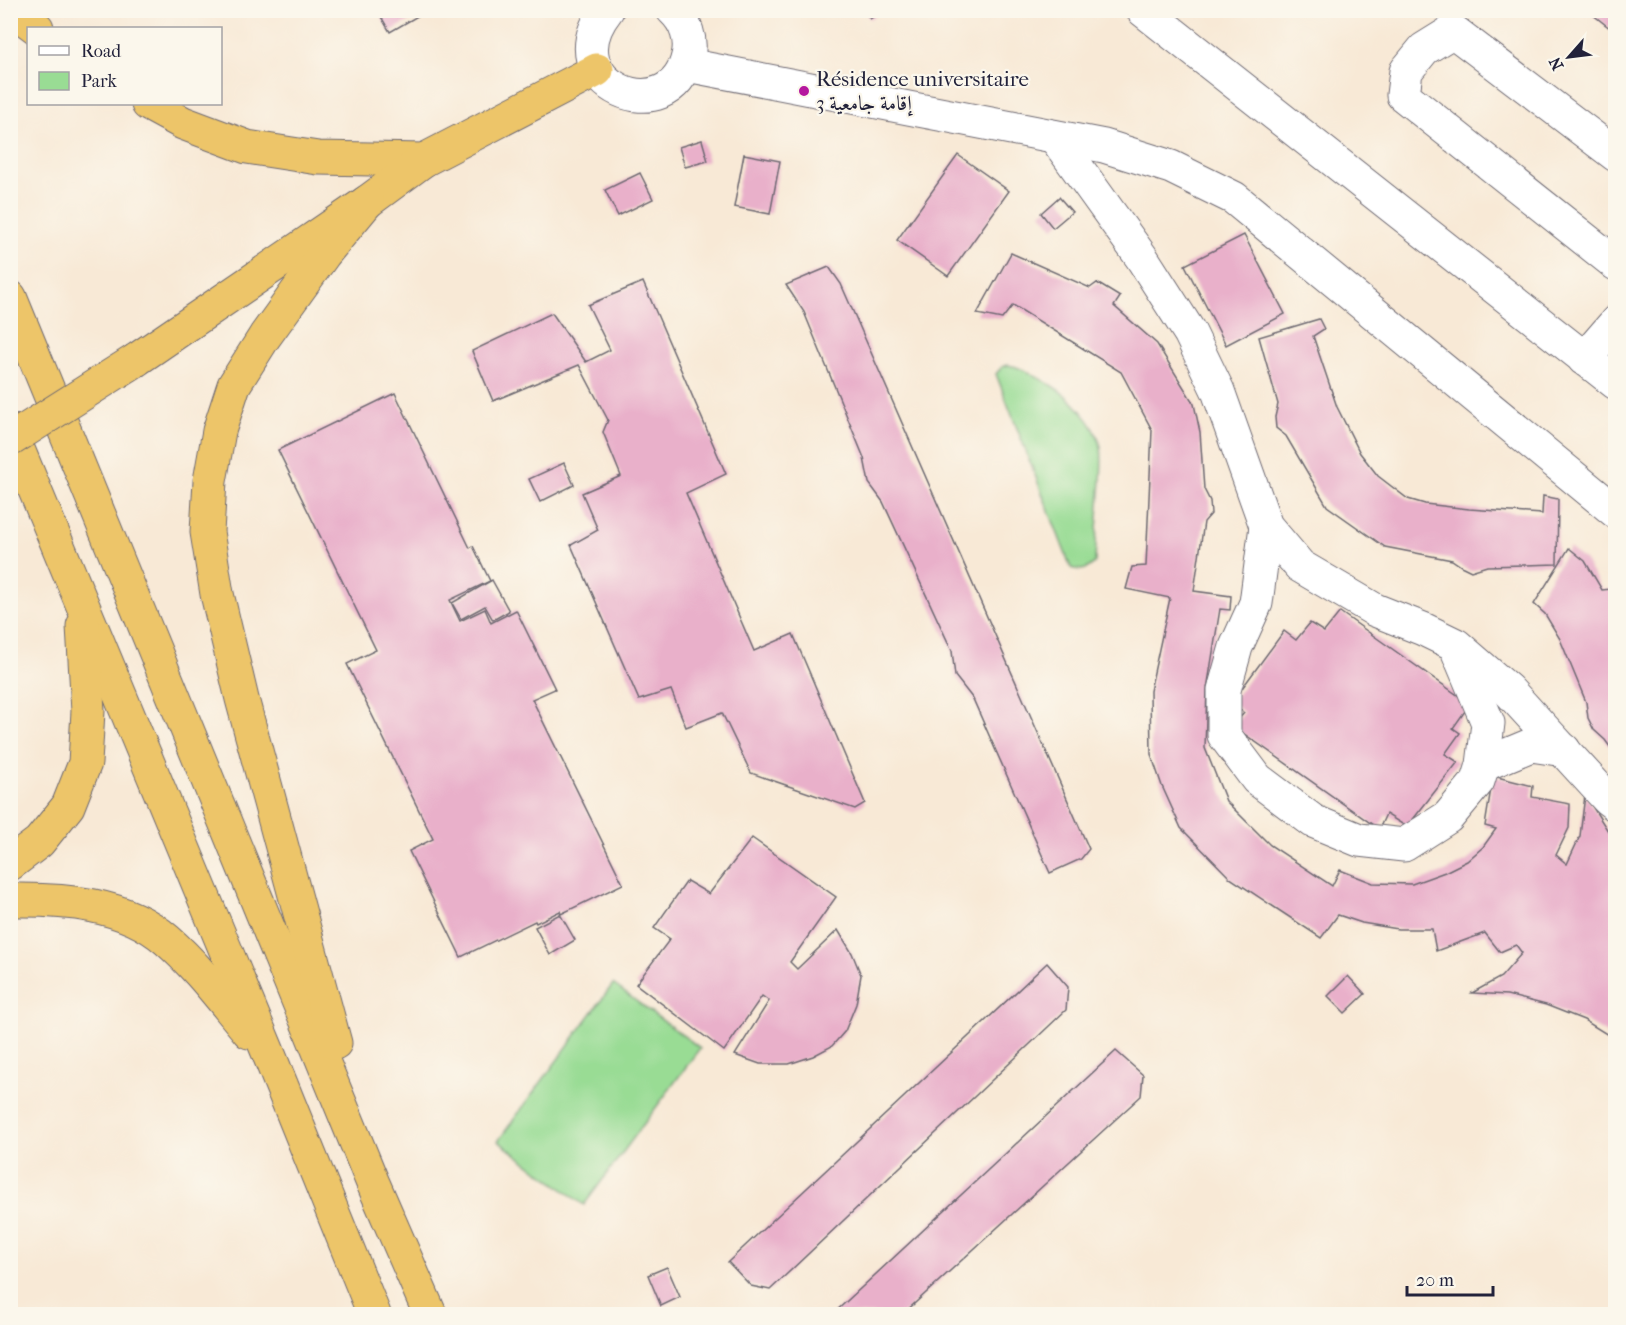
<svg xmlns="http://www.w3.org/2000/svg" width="1626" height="1325" font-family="'IM FELL French Canon',Amiri,serif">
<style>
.green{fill:#99dc94;stroke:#5e7f68;stroke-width:1.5}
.building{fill:#e9b0ca}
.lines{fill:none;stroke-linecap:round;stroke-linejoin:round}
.minor-casing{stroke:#6d6871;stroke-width:35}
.highway-casing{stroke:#6d6871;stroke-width:35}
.minor{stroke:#fff;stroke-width:33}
.highway{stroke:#edc569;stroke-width:33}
.highway-bridge-casing{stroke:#6d6871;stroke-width:35;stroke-linecap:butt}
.highway-bridge{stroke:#edc569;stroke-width:33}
.poi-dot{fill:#b5179e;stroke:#fbf7ec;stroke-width:2}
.labels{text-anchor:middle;stroke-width:4.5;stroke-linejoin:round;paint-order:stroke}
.poi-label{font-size:21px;fill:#22223b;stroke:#fbf7ec;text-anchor:start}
</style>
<rect width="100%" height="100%" fill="#fbf7ec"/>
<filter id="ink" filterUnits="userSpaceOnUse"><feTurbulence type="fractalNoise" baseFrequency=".0167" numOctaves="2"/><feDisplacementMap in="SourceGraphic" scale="12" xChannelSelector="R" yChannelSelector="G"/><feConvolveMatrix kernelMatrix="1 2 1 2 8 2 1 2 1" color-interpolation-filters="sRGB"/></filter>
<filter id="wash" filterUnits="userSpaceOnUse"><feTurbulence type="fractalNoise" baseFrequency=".008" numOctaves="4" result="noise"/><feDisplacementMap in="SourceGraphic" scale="24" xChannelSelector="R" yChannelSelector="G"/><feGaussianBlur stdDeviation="1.35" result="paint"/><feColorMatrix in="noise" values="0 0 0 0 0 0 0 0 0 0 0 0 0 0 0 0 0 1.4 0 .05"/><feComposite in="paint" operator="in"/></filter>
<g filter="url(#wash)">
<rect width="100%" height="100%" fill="#f8e9d6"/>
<g class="green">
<path d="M 1008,365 C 1023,367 1036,377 1049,384 C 1070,396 1096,423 1101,447 C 1103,462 1101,478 1100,493 C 1098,516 1096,539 1095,562 C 1087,571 1081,571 1071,568 L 996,374 L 1002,367 Z"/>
<path d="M 613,984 L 700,1048 L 584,1205 L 498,1141 Z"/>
</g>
<g id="blocks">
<g class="building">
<path d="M 377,10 L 428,10 L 390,32 Z"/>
<path d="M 864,10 L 883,10 L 870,19 Z"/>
<path d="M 1587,10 L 1616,10 L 1616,33 Z"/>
<path d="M 702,140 L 708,161 L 685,167 L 679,147 Z"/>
<path d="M 744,154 L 780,161 L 770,214 L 734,207 Z"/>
<path d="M 958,155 L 1009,191 L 948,276 L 897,240 Z"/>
<path d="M 640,173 L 653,199 L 618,216 L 605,190 Z"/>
<path d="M 1059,197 L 1072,212 L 1053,228 L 1041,213 Z"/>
<path d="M 1244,235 L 1285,314 L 1226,345 L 1185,265 Z"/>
<path d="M 1011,253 L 1090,288 L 1097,283 L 1120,297 L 1114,306 L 1157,344 L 1194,404 L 1200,432 L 1204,489 L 1210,501 L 1211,514 L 1204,522 L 1194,591 L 1231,596 L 1230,610 L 1220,609 L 1207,689 L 1205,748 L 1226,801 L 1270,845 L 1332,886 L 1340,870 L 1373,883 L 1412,884 L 1445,872 L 1467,861 L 1483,847 L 1496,829 L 1485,826 L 1493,776 L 1533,786 L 1532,797 L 1570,804 L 1569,828 L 1556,855 L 1567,864 L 1580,836 L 1585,795 L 1608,831 L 1616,838 L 1616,1040 L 1584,1020 L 1546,1005 L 1507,995 L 1472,993 L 1501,977 L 1522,953 L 1516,945 L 1500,952 L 1485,933 L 1436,951 L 1432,929 L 1398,929 L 1362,923 L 1338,915 L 1321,938 L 1230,878 L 1181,828 L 1162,786 L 1151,754 L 1150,691 L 1170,598 L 1126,589 L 1132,567 L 1146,566 L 1152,430 L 1121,372 L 1013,305 L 1002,319 L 977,314 Z"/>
<path d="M 829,267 L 841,284 L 1089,849 L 1081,859 L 1050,873 L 973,699 L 955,676 L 952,651 L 883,502 L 869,483 L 864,458 L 804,312 L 786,285 Z"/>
<path d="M 643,282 L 726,474 L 686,493 L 754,651 L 793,634 L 865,803 L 855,809 L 751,773 L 722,713 L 686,727 L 671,690 L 639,700 L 571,545 L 598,530 L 582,493 L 621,476 L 603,432 L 608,420 L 579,365 L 493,401 L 472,351 L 552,313 L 586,362 L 610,350 L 588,305 Z"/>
<path d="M 1319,319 L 1324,329 L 1313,336 L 1337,407 L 1360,453 L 1378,476 L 1408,499 L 1425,504 L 1469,509 L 1542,514 L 1543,496 L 1558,499 L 1557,564 L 1487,566 L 1471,571 L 1461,566 L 1452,560 L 1385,547 L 1327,506 L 1286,436 L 1276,428 L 1275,417 L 1278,404 L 1259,337 Z"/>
<path d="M 395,393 L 470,548 L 473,546 L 490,581 L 450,600 L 460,621 L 485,609 L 491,623 L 516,610 L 555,689 L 532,699 L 623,884 L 561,914 L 560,911 L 536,923 L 535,921 L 461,957 L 409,851 L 433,839 L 347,664 L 376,650 L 278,450 Z"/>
<path d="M 564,463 L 574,485 L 540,502 L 529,479 Z"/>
<path d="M 1569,548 L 1585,561 L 1602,590 L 1611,589 L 1616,599 L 1616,755 L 1605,740 L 1594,730 L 1588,718 L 1586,702 L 1560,639 L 1545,614 L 1534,604 Z"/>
<path d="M 492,580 L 509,611 L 493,620 L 485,606 L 461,619 L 452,603 Z"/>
<path d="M 1340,612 L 1470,704 L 1453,728 L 1460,733 L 1445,754 L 1458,762 L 1407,827 L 1386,814 L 1379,829 L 1233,726 L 1244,713 L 1232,702 L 1284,631 L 1296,640 L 1310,623 L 1324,632 Z"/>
<path d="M 752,838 L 836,897 L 790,962 L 797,969 L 838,930 L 852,953 L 861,975 L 856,1004 L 845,1031 L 832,1046 L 813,1056 L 789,1064 L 760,1064 L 735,1055 L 769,1001 L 762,996 L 724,1051 L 636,984 L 670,939 L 654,928 L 687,881 L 709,894 Z"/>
<path d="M 560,914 L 575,940 L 550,955 L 535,927 Z"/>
<path d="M 1047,963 L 1068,987 L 1066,1010 L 770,1290 L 751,1286 L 728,1262 Z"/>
<path d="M 1348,976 L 1365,994 L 1345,1013 L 1328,996 Z"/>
<path d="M 1116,1051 L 1143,1075 L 1141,1096 L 903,1314 L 833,1314 Z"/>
<path d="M 667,1267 L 680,1297 L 661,1306 L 648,1275 Z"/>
</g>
</g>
</g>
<g filter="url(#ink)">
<use href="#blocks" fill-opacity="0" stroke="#6d6871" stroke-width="1.5"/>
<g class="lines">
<g class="minor-casing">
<g id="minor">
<path d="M 607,10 C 549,84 671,134 688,56 C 692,40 686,22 673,10"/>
<path d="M 1143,10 L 1616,383"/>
<path d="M 687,65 L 1104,146 L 1171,167 L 1234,198 L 1616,512"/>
<path d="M 1055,137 L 1142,258 L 1190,333 L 1218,391 L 1266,526 L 1300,566 L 1375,610 L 1423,629 L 1456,645 L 1508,690 L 1608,799 L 1616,805"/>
<path d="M 1616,155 L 1453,31 L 1424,49 L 1406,71 L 1403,95 L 1616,264"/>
<path d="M 1584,359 L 1616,322"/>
<path d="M 1266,526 L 1256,603 L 1236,647 L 1224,690 L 1224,735 L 1257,779 L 1313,821 L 1359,840 L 1404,845 L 1448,817 L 1478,781 L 1483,765 L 1488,723 L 1458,652"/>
<path d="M 1483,765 L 1531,745 L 1564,750"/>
</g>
</g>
<g class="highway-casing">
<g id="highway">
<path d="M 13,10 L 37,28"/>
<path d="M 148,104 L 183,123 L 247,147 L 318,158 L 424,160"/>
<path d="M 10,297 L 372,1181 L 430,1314"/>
<path d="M 136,360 L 367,202 L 424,160 L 597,70"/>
<path d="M 10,430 L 270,1057 L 374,1314"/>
<path d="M 10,864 L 39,842 L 68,806 L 85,763 L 88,711 L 83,626"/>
<path d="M 10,900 C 63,899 125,903 167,940 C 198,967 223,1001 249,1032"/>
<path d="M 335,1043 L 242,699 L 217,594 L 207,532 L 210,481 L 219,431 L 234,385 L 265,336 L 324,254 L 367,202"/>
</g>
</g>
<use href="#minor" class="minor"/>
<use href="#highway" class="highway"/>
<g class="highway-bridge-casing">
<path id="highway-bridge" d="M 10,440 L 136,360"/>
</g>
<use href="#highway-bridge" class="highway-bridge"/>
</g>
</g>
<circle class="poi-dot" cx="804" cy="91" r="6"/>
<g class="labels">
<g class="poi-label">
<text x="816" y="86">Résidence universitaire<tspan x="816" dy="24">إقامة جامعية 3</tspan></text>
</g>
</g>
<rect width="1626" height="1325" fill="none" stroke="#fbf7ec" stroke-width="36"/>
<rect x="27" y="27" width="195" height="78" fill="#fbf7ec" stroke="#a4a2a5" stroke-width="1.5"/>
<rect x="39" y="46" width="30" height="9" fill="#ffffff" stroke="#a4a2a5" stroke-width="1.5"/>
<text x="81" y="57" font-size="18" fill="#22223b">Road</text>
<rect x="39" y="72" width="30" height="18" fill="#99dc94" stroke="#a4a2a5" stroke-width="1.5"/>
<text x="81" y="87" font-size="18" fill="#22223b">Park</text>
<g transform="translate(1569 57) rotate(242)" stroke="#fbf7ec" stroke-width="4.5" paint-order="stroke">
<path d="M0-4.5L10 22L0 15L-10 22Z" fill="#22223b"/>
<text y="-9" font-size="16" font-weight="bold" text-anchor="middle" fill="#22223b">N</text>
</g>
<path d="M1407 1286v9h86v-9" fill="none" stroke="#22223b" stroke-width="3"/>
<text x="1416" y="1286" font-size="18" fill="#22223b" stroke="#fbf7ec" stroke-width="4.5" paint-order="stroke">20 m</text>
</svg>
